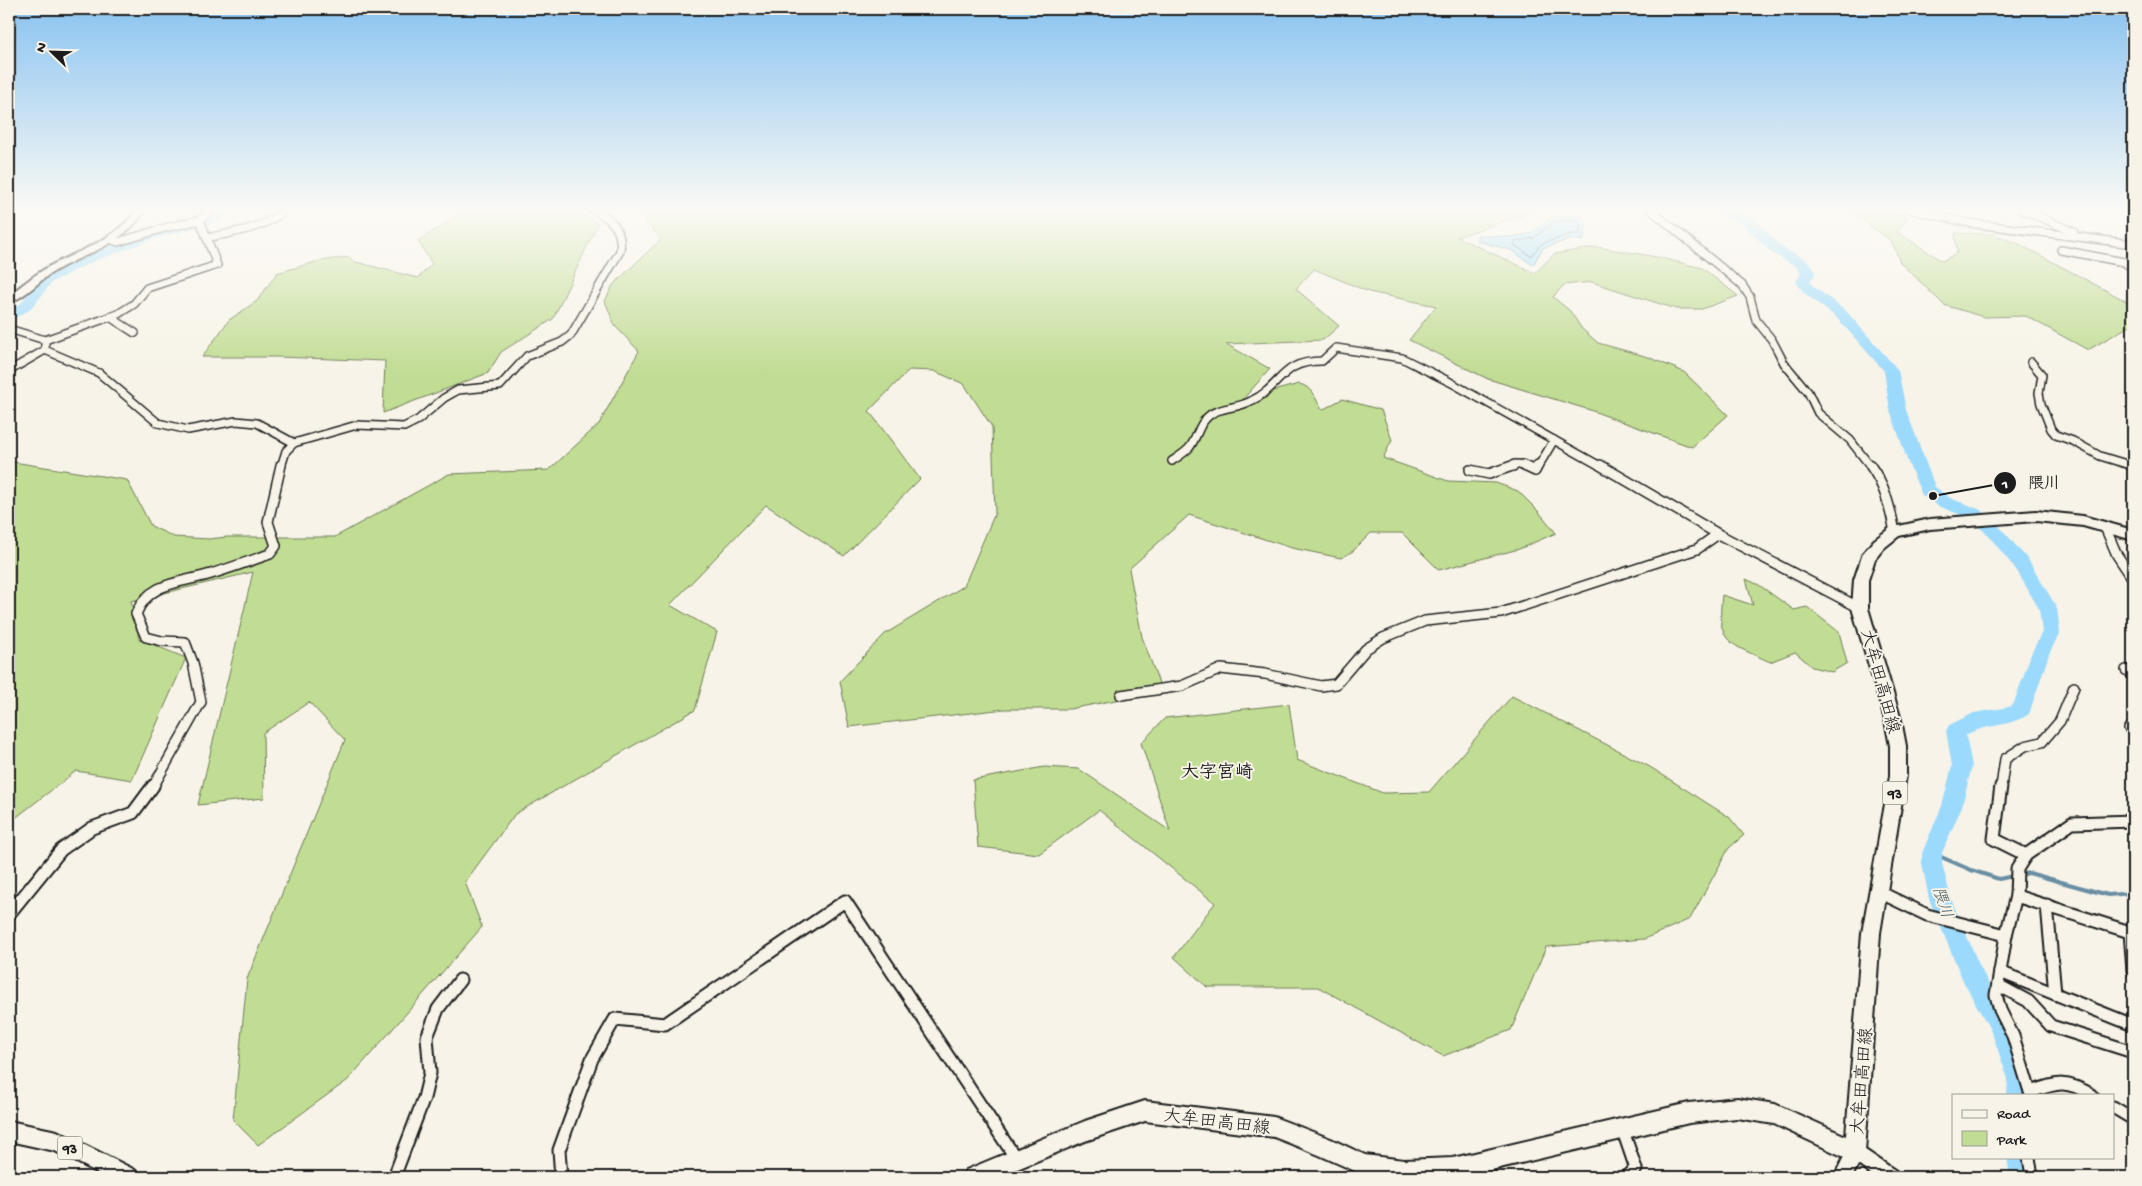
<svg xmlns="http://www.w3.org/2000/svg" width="2142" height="1186" font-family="'Gochi Hand','Klee One',sans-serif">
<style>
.green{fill:#c1dc93;stroke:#6e7c58}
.water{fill:#9cdafd;stroke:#698ea3}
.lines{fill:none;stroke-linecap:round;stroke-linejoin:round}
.shore{stroke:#4f6876;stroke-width:1}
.stream{stroke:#698ea3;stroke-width:4}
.river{fill:#9cdafd;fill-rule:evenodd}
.street-far2-casing{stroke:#1c1c1c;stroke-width:10}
.street-far1-casing{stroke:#1c1c1c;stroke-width:12}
.street-casing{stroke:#1c1c1c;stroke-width:15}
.secondary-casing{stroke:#1c1c1c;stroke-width:4}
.primary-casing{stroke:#1c1c1c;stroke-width:4}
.street-far2{stroke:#f7f3e8;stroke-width:7}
.street-far1{stroke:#f7f3e8;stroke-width:9}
.street{stroke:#f7f3e8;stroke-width:11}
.secondary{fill:#f7f3e8;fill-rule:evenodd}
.primary{fill:#f7f3e8;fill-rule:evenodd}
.labels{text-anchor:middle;stroke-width:4;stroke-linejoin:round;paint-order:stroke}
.shield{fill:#f7f3e8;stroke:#5e5c59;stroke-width:1}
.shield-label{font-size:14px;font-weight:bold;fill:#1c1c1c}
.water-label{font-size:16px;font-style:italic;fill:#425560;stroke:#f7f3e8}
.near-street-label{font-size:18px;fill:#1c1c1c;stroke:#f7f3e8}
.quarter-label{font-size:18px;font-weight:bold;fill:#1c1c1c;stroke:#f7f3e8}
.leader{fill:none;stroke:#1c1c1c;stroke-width:2}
.callout-dot{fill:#1c1c1c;stroke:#f7f3e8;stroke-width:2}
.mark-label{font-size:15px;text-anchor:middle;font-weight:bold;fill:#fff}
.callout-label{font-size:16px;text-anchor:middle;font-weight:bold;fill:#1c1c1c;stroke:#f7f3e8;stroke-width:4;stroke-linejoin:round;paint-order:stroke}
</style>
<rect width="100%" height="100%" fill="#f7f3e8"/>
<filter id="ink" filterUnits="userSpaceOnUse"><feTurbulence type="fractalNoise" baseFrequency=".02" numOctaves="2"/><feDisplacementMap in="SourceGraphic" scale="10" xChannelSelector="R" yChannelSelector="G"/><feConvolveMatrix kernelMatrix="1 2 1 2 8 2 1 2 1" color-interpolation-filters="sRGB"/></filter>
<g filter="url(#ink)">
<g class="green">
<path d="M 463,209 L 569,209 L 598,223 L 553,319 L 501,352 L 488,373 L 383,413 L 385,361 L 278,357 L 202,357 L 229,320 L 257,301 L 277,273 L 319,261 L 350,257 L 352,261 L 418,278 L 432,264 L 418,241 L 464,212 Z"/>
<path d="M 642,209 L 1541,209 L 1457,237 L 1535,273 L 1554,254 L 1597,247 L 1657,257 L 1702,268 L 1738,296 L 1702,309 L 1676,309 L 1592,282 L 1564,285 L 1553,297 L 1570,311 L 1582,329 L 1598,343 L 1648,357 L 1684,372 L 1728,415 L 1692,447 L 1590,410 L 1488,379 L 1409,340 L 1436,306 L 1369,292 L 1314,269 L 1296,289 L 1339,326 L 1323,340 L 1226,344 L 1270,369 L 1243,399 L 1299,384 C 1312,386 1316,400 1322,410 L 1342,399 L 1381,410 L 1392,440 L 1383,458 L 1448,481 L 1496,483 L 1518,491 L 1539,512 L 1556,533 L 1519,549 L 1439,570 L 1402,533 L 1371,533 L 1353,551 L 1341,558 L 1292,548 L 1189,515 L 1129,569 L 1142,637 L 1162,691 L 1070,709 L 1005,709 L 849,727 L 840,681 L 885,634 L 964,586 L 995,513 L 992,427 L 964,384 L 934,371 L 909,370 L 869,411 L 920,479 L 844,556 L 766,505 L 670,605 L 717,632 L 695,710 L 515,814 L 465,882 L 482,927 L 348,1080 L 258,1145 L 233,1120 L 247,979 L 345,740 L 309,702 L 263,733 L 264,798 L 198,805 L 253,572 L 131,601 L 139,639 L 186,658 L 132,780 L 76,771 L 9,823 L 9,464 L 13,462 L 127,480 L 151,526 L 174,537 L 209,539 L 227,537 L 335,537 L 449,474 L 549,470 L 599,424 L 639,351 L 615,326 L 605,301 L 613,285 L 661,239 L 638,213 Z"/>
<path d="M 1848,209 L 1885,209 L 1908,217 L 1897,232 L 1942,261 L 1957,253 L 1955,233 L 1993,234 L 2017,243 L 2124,300 L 2133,307 L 2133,324 L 2088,350 L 2026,316 L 1984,317 L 1944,305 L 1900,262 L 1892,242 Z"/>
<path d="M 1746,579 L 1759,585 L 1794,610 L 1807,607 L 1839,632 L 1847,663 L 1832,672 L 1812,667 L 1795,652 L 1770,662 C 1730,643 1716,645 1722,595 L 1753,605 Z"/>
<path d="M 1512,696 L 1650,767 L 1729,817 L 1744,835 L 1729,848 L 1690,919 L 1644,939 L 1546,947 L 1511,1030 L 1443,1056 L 1318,987 L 1207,987 L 1174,957 L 1215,903 L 1099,810 L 1039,854 L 978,847 L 973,780 L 1044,767 L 1079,769 L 1170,831 L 1141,743 L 1165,718 L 1289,704 L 1297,760 L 1383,793 L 1429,792 Z"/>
</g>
<path class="water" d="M 1581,215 L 1587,225 L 1583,241 L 1572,239 L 1543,248 L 1533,265 L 1511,250 L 1477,241 L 1477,235 L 1511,237 L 1532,233 L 1552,217 Z"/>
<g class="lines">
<path class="shore" d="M 1577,220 L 1581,226 L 1579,234 L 1571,234 L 1541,244 L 1531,256 L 1514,245 L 1515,242 L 1534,238 L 1554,222 Z"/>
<g class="stream">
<path d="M 1932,853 L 1971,870 L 1999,879 L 2013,876"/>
<path d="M 2019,875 L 2029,873 L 2108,895 L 2133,893"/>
</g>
<g class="river">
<path d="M 222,209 L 237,209 L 212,224 L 156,238 L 92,262 L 52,282 L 31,309 L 9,321 L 9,311 L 21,303 L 42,276 L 82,256 L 146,232 L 202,218 Z"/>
<path d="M 1717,209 C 1729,209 1739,212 1750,217 C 1763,223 1771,240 1784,248 C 1793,254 1815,260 1815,274 L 1810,281 L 1813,286 L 1847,312 L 1898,370 L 1906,410 L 1935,487 L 1950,498 L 1981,510 L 2000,527 L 2029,561 L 2057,608 L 2060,632 L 2049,654 L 2029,714 C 2010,727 1986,724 1966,735 L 1972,766 L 1962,806 L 1942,853 L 1942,863 L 1951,899 L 1980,967 L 2012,1027 L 2032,1079 L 2031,1095 L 2007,1095 L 2008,1079 L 1992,1033 L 1964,983 L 1929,899 L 1922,863 L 1922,853 L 1942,806 L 1952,766 L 1946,731 L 1949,725 L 1974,713 L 2009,707 L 2014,703 L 2031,654 L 2042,632 L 2039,609 L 2017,571 L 1988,535 L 1969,518 L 1938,506 L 1922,495 L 1909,465 L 1890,410 L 1884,371 L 1837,318 L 1803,292 L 1796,281 L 1801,274 L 1797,267 L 1772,253 L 1742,223 L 1724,217 Z"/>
<path d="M 2007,1157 L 2031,1157 L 2034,1177 L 2010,1177 Z"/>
</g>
<g class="street-far2-casing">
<g id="street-far2">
<path d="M 1650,209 L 1742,285 L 1750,297 L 1756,320 L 1772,340 L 1784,363 L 1808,392 L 1818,413 L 1850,440 L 1871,467"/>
<path d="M 1909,209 L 1969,223 L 2133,244"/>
<path d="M 2021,209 L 2074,232"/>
<path d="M 207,238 C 234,232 265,229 286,209"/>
<path d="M 111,239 L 118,242 L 168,227 L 200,220 L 213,209"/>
<path d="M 2061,250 L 2124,262 L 2133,268"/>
<path d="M 110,317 L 135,333"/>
<path d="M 9,329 L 45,340 L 45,350 L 99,373 L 158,423 L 188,430 L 236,421 L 257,423 L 294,443"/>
<path d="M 45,340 L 118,314 L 134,304 L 147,288 L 217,265 L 200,220"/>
<path d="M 2031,362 L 2042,375 L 2039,393 L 2041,404 L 2051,429 L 2056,435 L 2073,441 L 2100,456 L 2133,466"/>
<path d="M 9,371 L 45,350"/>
<path d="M 1172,461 C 1178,457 1186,452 1190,447 C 1198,436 1199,422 1211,414 C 1222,407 1239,408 1251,401 C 1283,386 1280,361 1322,361 L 1336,348 L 1402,358 L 1450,382 L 1602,467"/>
<path d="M 281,467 L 286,451 L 294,443 L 357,425 L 404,427 L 418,420 L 444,398 L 458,390 L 500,386 L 527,356 L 562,342 L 571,335 L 620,251 C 623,229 611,218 592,209"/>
<path d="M 1512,467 L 1518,464 L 1525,467"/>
<path d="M 1538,467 L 1554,440"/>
</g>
</g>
<g class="street-far1-casing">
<g id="street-far1">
<path d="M 1522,465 L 1535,471 L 1538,465"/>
<path d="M 1600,465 L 1718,534 L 1860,608"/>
<path d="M 1870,465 C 1885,486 1890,507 1895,532"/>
<path d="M 2131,465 L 2133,466"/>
<path d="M 1470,470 L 1489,474 L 1515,465"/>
<path d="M 2105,527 L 2117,555 L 2133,579"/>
<path d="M 2126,670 L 2133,673"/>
<path d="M 1121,695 L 1182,686 L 1221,669 L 1265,674 L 1321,686 L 1336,684 L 1366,649 L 1383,638 L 1425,621 L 1501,613 L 1697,549 L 1718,534"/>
<path d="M 2129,728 L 2133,730"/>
<path d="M 153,787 L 201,702 L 193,663 L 185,642 L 162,641 L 146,637 L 136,614 C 149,581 182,583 211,574 C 231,568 250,561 270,554 L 276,546 L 268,522 L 281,465"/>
<path d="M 2001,787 L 2005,759 L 2025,746 L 2042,742 L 2060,721 L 2074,687"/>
</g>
</g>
<g class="street-casing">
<g id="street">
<path d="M 2001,786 L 1994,839 L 2026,855"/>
<path d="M 1877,891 L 1927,915 L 2006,935"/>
<path d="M 2016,896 L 2017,869 L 2026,855 L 2072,823 L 2133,821"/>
<path d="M 2047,905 L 2055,994"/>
<path d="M 9,914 L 61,850 L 92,828 L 133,813 L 153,786"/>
<path d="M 2130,932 L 2133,971"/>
<path d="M 2133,933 L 2016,896 L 2006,935 L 2000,972 L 2133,1025"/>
<path d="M 2000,972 L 1996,995 L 2000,1010 L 2013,1036 L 2031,1095"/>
<path d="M 1998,985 L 2028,1001 L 2051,1026 L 2133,1052"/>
<path d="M 2031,1092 C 2058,1082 2067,1080 2092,1095"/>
<path d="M 2113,1107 L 2133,1119"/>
<path d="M 1622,1128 L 1636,1169 L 1625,1177"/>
<path d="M 2029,1157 L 2032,1177"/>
<path d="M 394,1177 L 424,1098 L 430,1073 L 427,1037 L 438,1009 L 460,980"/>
<path d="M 561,1177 L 559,1150 L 592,1059 L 615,1019 L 665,1024 L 845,901 L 1017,1160"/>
</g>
</g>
<g class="secondary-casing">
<g id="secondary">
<path d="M 137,209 L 146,209 C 121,248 86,251 50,274 C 38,282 23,299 9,302 L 9,295 C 23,285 35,274 50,266 C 82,249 116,240 137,209 Z"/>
<path d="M 1855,1143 L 1896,1171 L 1899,1177 L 1875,1177 L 1858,1165 L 1852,1177 L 1834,1177 L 1849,1146 Z"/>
</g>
</g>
<g class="primary-casing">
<g id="primary">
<path d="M 2036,511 L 2083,516 L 2133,530 L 2133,540 L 2083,526 L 2036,521 L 1930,529 L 1899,536 L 1884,548 L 1875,559 L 1868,580 L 1868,608 L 1901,720 L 1906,746 L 1906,776 L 1880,933 L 1865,1152 L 1862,1159 L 1855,1162 L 1774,1124 L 1737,1118 L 1689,1123 L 1462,1177 L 1376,1177 L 1364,1175 L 1319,1155 L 1274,1137 L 1145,1121 L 1085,1141 L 998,1177 L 963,1177 L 966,1170 L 1085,1121 L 1145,1101 L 1274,1117 L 1331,1139 L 1365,1155 L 1404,1160 L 1453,1158 L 1689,1103 L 1737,1098 L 1775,1104 L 1846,1136 L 1862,933 L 1890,776 L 1890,746 L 1885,720 L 1852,608 L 1854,580 L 1863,553 L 1874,540 L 1890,528 L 1930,519 Z"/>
<path d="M 9,1121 L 57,1131 L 135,1170 L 138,1177 L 106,1177 L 55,1151 L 9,1141 Z"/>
</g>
</g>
<use href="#street-far2" class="street-far2"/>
<use href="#street-far1" class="street-far1"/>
<use href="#street" class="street"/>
<use href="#secondary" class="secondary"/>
<use href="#primary" class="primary"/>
</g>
</g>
<linearGradient id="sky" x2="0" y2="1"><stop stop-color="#89c3f0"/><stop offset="0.56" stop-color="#fbfaf5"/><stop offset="1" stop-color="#fbfaf5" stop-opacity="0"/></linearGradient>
<rect width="2142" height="375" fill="url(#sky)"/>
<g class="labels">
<g class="shield">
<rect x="1882.5" y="781.5" width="25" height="23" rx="4"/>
<rect x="57.5" y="1136.5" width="25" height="23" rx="4"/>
</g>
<g class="shield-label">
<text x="1895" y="798">93</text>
<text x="70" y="1153">93</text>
</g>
<g class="water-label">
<text transform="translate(1944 902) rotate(72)" y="6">隈川</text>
</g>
<g class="near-street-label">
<text transform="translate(1881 681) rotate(75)" y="6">大牟田高田線</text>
<text transform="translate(1861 1081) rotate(-85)" y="6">大牟田高田線</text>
<text transform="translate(1217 1121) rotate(7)" y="6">大牟田高田線</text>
</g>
<g class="quarter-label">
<text x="1217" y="777">大字宮崎</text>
</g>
</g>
<path class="leader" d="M1933 496L2005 483"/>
<g class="callout-dot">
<circle cx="1933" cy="496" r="5"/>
<circle cx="2005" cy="483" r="12"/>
</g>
<g class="mark-label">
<text x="2005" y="488">1</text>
</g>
<g class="callout-label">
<text x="2044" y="488">隈川</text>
</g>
<rect width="2142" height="1186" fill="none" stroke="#f7f3e8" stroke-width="30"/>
<rect x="15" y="15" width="2112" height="1156" fill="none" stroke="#1c1c1c" stroke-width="2" filter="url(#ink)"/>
<rect x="1952" y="1094" width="162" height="65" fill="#f7f3e8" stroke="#9f9d96"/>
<rect x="1962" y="1110" width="25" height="8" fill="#f7f3e8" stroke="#9f9d96"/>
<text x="1997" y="1118" font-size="15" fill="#1c1c1c">Road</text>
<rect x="1962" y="1131" width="25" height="15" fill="#c1dc93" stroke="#9f9d96"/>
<text x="1997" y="1144" font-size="15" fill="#1c1c1c">Park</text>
<g transform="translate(52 52) rotate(293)" stroke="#f7f3e8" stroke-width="4" paint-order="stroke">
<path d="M0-4L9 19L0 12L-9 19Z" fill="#1c1c1c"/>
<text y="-8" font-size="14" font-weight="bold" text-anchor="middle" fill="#1c1c1c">N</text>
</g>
</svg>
